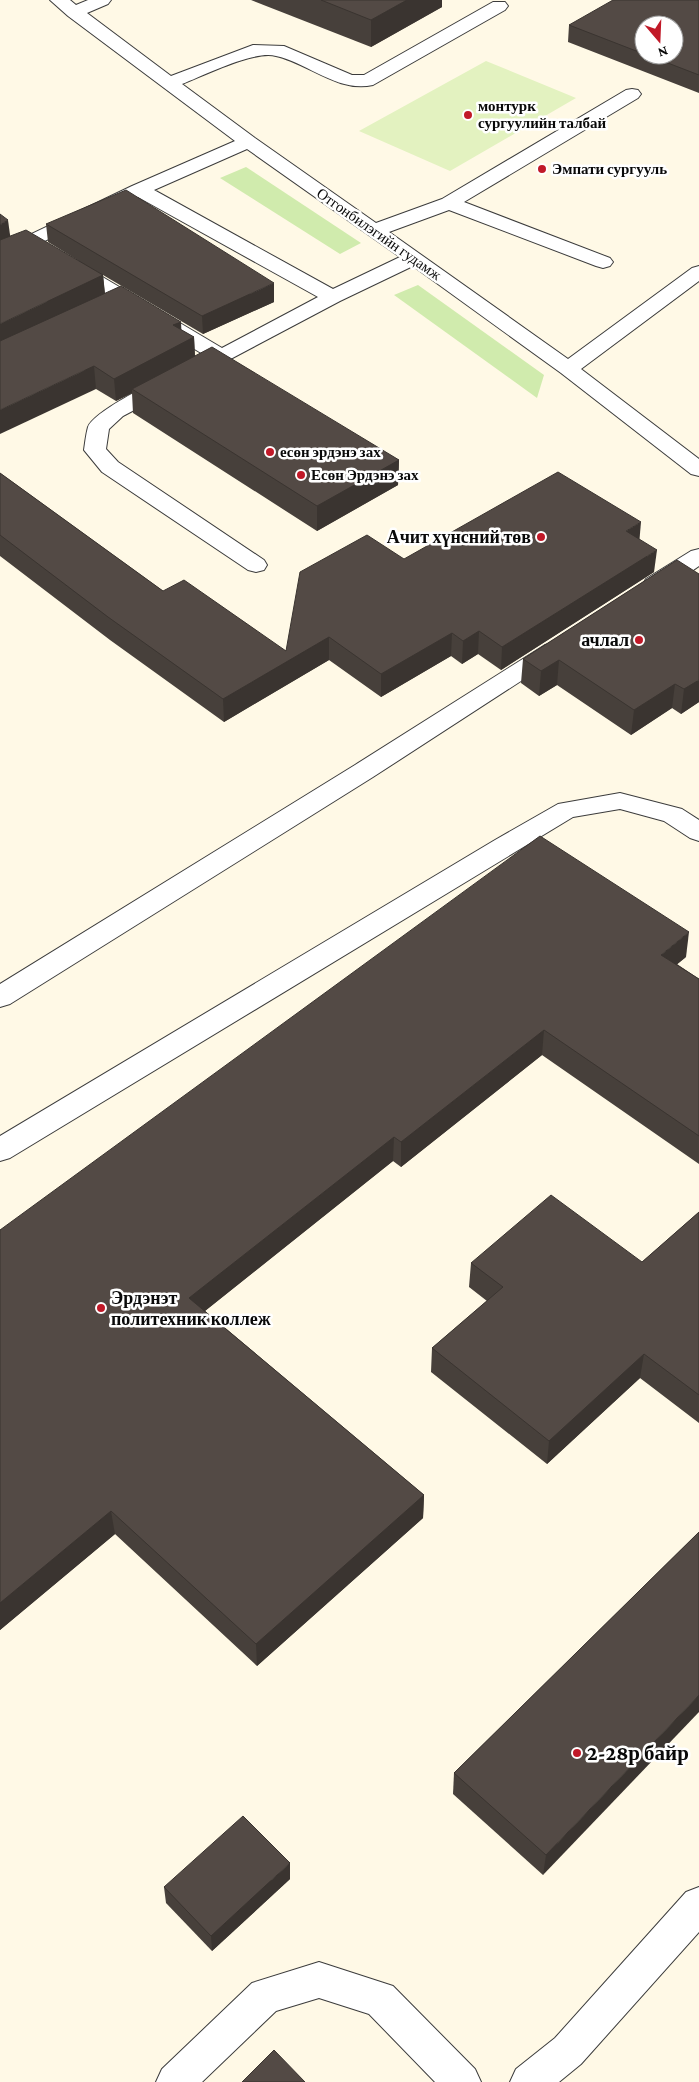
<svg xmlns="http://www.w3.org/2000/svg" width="699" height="2082" font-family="'Crimson Pro',serif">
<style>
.green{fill:#d0ebad}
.pitch{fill:#e3f2c0}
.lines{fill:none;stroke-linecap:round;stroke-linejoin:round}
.minor-casing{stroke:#3c3c3c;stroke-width:2}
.minor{fill:#fff;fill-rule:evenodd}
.wall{fill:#47403b;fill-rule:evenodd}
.shaded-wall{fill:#3a3430}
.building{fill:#534a45;stroke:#3a3430}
.poi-dot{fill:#c11928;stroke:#fff;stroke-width:2}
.labels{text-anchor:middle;stroke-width:5;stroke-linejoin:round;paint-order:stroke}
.far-poi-label{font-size:15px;font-weight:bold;fill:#090909;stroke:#fff;text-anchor:start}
.far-street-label{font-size:15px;fill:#090909;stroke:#fff}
.poi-label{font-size:18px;font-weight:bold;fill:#090909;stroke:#fff;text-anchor:end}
.near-poi-label{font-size:21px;font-weight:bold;fill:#090909;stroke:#fff;text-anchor:start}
</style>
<rect width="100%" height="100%" fill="#fff9e6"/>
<g class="green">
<path d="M 246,167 L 361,243 L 340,254 L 220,178 Z"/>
<path d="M 418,285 L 544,375 L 537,398 L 394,295 Z"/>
</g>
<path class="pitch" d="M 486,61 L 576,98 L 450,171 L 359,131 Z"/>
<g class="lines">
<g class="minor-casing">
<g id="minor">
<path d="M 50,0 L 70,0 L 76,5 L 88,0 L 111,0 L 108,4 L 87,13 L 171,76 L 253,45 L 284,46 L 352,75 L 364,75 L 493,2 L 505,2 L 508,6 L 505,10 L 373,85 C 338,93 308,63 276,56 C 254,50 205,75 182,84 L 255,138 L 376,223 L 442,199 L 626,90 L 632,89 L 638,90 L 641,94 L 638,98 L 464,202 L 610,258 L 613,262 L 610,266 L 603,268 L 596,266 L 449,210 L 389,232 L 568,359 L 692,268 L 699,266 L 699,281 L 581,369 L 699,459 L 699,476 L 691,474 L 561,373 L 413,266 L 340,301 L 123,416 L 109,429 L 106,449 L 118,462 L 264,560 L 267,565 L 264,570 L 256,572 L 248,570 L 102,472 L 84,450 C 85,443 86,434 88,427 C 96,407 184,368 206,356 L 65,271 L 62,267 L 65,263 L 72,261 L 79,263 L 222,348 L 318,297 L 138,197 L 0,262 L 0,249 L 132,186 L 235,141 L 68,16 ZM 247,149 L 400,257 L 333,289 L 154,190 Z"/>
<path d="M 699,549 L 699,566 C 684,576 665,594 646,589 L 643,584 L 646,579 L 691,551 Z"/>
<path d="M 553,643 L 561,645 L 565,650 L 561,655 L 373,777 L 10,1004 L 0,1007 L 0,984 L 355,765 L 545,645 Z"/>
<path d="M 620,793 L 682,809 L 699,820 L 699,841 L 690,838 L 664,821 L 620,809 L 573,817 L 10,1158 L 0,1161 L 0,1136 L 495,840 L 558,804 Z"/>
<path d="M 699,1887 L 699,1932 L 581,2064 L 559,2082 L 510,2082 L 516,2069 L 555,2038 L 686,1892 Z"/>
<path d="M 319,1962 L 393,1986 L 475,2069 L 481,2082 L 435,2082 L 369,2014 L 319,1998 L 276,2011 L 202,2082 L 156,2082 L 162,2069 L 252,1983 Z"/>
</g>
</g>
<use href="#minor" class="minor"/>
</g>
<g class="wall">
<path d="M 251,0 L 442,0 L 442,7 L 371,47 Z"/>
<path d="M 699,0 L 699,93 L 568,42 L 569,25 ZM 644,25 L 674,55 L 644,55 Z"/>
<path d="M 46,224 L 274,302 L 203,334 L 103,275 L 105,293 L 181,322 L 181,330 L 194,337 L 195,356 L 399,460 L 398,485 L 317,531 L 133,413 L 132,393 L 116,401 L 96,389 L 10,236 L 79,261 L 48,242 Z"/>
<path d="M 0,473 L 163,591 L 286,651 L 404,559 L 639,539 L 654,572 L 501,670 L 478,654 L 462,664 L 451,656 L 381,697 L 329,660 L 224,722 L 110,640 L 0,556 Z"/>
<path d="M 677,560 L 699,702 L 681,714 L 672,708 L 631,735 L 557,685 L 539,696 L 521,683 L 523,659 Z"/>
<path d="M 686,957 L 677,964 L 699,979 L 699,1164 L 542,1055 L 401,1167 L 393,1161 L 205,1311 L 424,1495 L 423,1518 L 257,1666 L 115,1534 L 0,1630 L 0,1230 Z"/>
<path d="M 699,1212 L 699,1423 L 640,1378 L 547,1464 L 431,1372 L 432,1348 L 487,1301 L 469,1287 L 471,1263 L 642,1262 Z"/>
<path d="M 699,1532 L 543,1875 L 453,1794 L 454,1773 Z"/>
<path d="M 290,1879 L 212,1951 L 166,1903 L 164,1887 Z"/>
</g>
<g class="shaded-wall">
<path d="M 407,0 L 442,0 L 442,7 L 371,47 L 371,20 Z"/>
<path d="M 8,220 L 11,242 L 0,248 L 0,225 Z"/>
<path d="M 103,275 L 105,297 L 0,348 L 0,324 Z"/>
<path d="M 274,283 L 274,302 L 203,334 L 202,316 Z"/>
<path d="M 181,322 L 182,343 L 194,337 L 195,360 L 132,389 L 132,393 L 116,401 L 114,379 L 173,325 Z"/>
<path d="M 94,366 L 96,389 L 0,434 L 0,410 Z"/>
<path d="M 399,460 L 398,485 L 317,531 L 317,506 Z"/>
<path d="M 641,522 L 639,545 L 626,531 Z"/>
<path d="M 657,550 L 654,572 L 501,670 L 502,647 Z"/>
<path d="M 479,631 L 478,654 L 462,664 L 463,641 Z"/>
<path d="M 452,633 L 451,656 L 381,697 L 381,674 Z"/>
<path d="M 329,637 L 329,660 L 224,722 L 223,699 Z"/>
<path d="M 559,660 L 557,685 L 539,696 L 541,671 Z"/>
<path d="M 699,680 L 699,702 L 681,714 L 684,689 Z"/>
<path d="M 675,684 L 672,708 L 631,735 L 634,710 Z"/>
<path d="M 689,932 L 686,957 L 658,980 L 661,955 Z"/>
<path d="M 544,1030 L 542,1055 L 401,1167 L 401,1142 Z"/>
<path d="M 394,1137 L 393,1161 L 191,1322 L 189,1298 Z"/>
<path d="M 644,1354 L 640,1378 L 547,1464 L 549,1441 Z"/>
<path d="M 424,1495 L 423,1518 L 257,1666 L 256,1644 Z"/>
<path d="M 111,1511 L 115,1534 L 0,1630 L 0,1603 Z"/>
<path d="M 699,1695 L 699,1712 L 543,1875 L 546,1855 Z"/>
<path d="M 290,1863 L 290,1879 L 212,1951 L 211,1936 Z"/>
</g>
<g class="building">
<path d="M 321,0 L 407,0 L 371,20 Z"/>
<path d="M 613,0 L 699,0 L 699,75 L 647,55 L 674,55 L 674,25 L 644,25 L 644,54 L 569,25 Z"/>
<path d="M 126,190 L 274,283 L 202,316 L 46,224 Z"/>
<path d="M 0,214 L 8,220 L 0,225 Z"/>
<path d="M 26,230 L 103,275 L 0,324 L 0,240 Z"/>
<path d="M 121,286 L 181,322 L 173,325 L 194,337 L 114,379 L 94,366 L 0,410 L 0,341 Z"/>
<path d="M 212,347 L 399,460 L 317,506 L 132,389 Z"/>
<path d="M 558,472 L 641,522 L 626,531 L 657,550 L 502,647 L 479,631 L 463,641 L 452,633 L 381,674 L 329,637 L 223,699 L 108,617 L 0,535 L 0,473 L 163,591 L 184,580 L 286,651 L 300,572 L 367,535 L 404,559 Z"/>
<path d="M 677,560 L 699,574 L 699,680 L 684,689 L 675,684 L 634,710 L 559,660 L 541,671 L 523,659 Z"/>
<path d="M 540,836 L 689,932 L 661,955 L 699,979 L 699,1136 L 544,1030 L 401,1142 L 394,1137 L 189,1298 L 424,1495 L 256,1644 L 111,1511 L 0,1603 L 0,1230 Z"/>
<path d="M 551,1195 L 642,1262 L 699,1212 L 699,1395 L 644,1354 L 549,1441 L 432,1348 L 503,1287 L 471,1263 Z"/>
<path d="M 699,1532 L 699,1695 L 546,1855 L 454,1773 Z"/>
<path d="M 243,1816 L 290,1863 L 211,1936 L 164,1887 Z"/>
<path d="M 274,2050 L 305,2082 L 242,2082 Z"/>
</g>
<g class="poi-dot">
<circle cx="468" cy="115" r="5"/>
<circle cx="542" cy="169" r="5"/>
<circle cx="270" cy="452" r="5"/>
<circle cx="301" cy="475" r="5"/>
<circle cx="541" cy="537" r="5"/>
<circle cx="639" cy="640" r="5"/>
<circle cx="101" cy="1308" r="5"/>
<circle cx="577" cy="1753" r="5"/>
</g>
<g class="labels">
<g class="far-poi-label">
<text x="478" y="111">монтурк<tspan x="478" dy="17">сургуулийн талбай</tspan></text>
<text x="552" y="174">Эмпати сургууль</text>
<text x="280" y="457">есөн эрдэнэ зах</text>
<text x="311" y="480">Есөн Эрдэнэ зах</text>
</g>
<g class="far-street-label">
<text transform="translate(379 234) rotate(35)" y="5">Отгонбилэгийн гудамж</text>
</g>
<g class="poi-label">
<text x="531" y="543">Ачит хүнсний төв</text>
<text x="629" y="646">ачлал</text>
<text x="111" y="1304" text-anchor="start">Эрдэнэт<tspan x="111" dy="21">политехник коллеж</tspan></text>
</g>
<g class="near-poi-label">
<text x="587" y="1760">2-28р байр</text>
</g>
</g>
<g transform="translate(659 40) rotate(161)"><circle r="24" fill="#ffffff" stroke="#9d9d9d"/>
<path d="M0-4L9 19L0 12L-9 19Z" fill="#c11928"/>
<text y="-8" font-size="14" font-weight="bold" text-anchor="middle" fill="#090909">N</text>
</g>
</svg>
